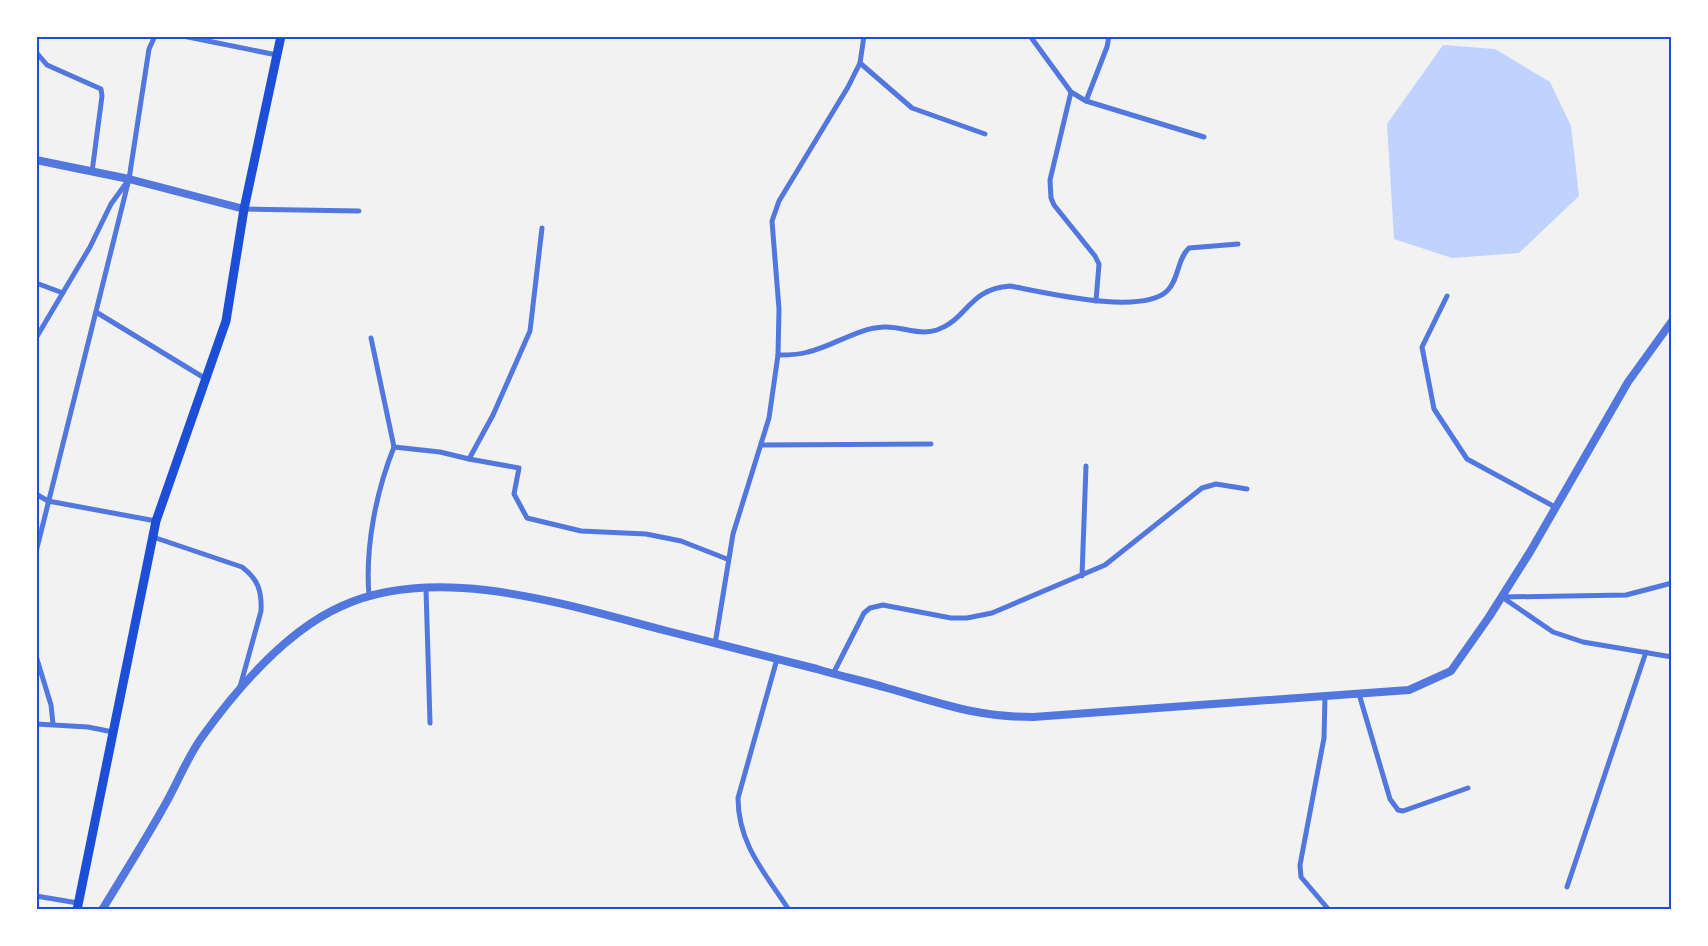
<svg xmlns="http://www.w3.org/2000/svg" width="1708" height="946" font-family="Signika,sans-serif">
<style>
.water{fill:#bfd3fe}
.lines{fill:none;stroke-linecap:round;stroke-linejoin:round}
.minor{stroke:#5277de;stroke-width:5}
.tertiary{stroke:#5277de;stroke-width:8}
.secondary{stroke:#1d4ed8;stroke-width:9}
.neatline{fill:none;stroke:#1d4ed8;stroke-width:2}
</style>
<rect width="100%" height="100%" fill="#f2f2f2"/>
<path class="water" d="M 1443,45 L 1495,49 L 1550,82 L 1571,126 L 1579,196 L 1519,253 L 1452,258 L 1394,239 L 1387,124 Z"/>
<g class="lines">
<g class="minor">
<path d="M 183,36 L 277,55"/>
<path d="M 1030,36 L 1071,92 L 1086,101 L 1204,137"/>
<path d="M 36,52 L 47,65 L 101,89 L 102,96 L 92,172"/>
<path d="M 860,63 L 912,108 L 985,134"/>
<path d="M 1071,92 L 1050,180 L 1051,198 L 1054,205 L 1095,256 L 1099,264 L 1096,301"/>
<path d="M 1086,101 L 1107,47 L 1109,36"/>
<path d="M 244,209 L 359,211"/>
<path d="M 36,283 L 63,293"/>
<path d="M 1447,296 L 1422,347 L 1434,409 L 1467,459 L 1555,507"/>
<path d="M 96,312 L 206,379"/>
<path d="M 36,338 L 90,247 L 111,204 L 127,182"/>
<path d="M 371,338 L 394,447"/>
<path d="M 778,355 C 788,355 799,355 808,352 C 834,346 857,328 884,327 C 902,326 919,336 937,330 C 968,319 968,289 1010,286 C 1043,292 1141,316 1167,291 C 1179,280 1177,259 1189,248 L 1238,244"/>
<path d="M 761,445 L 931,444"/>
<path d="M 469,459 L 519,468 L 514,494 L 527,518 L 581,531 L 646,534 L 681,541 L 727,559"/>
<path d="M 36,494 L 48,501 L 156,521"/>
<path d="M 153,537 L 242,567 C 258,579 262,591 261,611 L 240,687"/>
<path d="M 36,552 L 129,179 L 149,49 L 155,36"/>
<path d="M 1082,576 L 1086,466"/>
<path d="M 426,589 L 430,723"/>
<path d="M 369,596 C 365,547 376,492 394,447 L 440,452 L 469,459 L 493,415 L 530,331 L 542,228"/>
<path d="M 1502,597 L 1553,632 L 1583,642 L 1672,657"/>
<path d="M 1502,597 L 1626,595 L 1672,583"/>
<path d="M 715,644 L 733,534 L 769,418 L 778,355 L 779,309 L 772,221 L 779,201 L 848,87 L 860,63 L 864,36"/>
<path d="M 36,656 L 51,705 L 53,724"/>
<path d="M 777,659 L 738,798 C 738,844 765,873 789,910"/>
<path d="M 833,674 L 864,613 L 870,608 L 883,605 L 951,618 L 967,618 L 992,613 L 1105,565 L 1202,488 L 1216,484 L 1247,489"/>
<path d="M 1359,694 L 1390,799 L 1398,810 L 1403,811 L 1468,788"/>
<path d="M 1325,696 L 1324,738 L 1300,865 L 1301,877 L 1329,910"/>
<path d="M 36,724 L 88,727 L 113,732"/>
<path d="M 1567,887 L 1646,652"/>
<path d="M 36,896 L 78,903"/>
</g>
<g class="tertiary">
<path d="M 36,160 L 129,179 L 244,209"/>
<path d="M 102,910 C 122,877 143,844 162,810 C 176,787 186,759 202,737 C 236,690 287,630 342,606 C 439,562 570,606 667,631 C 717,644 767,656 817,669 C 840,676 864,681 887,688 C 941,703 975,717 1033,717 L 1409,690 L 1451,671 L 1489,617 L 1530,552 L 1628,382 L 1672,321"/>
</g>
<path class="secondary" d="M 77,910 L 156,521 L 226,321 L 244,209 L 281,36"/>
</g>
<rect width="1708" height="946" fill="none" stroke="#ffffff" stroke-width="75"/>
<rect x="38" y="38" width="1632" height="870" class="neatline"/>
</svg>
